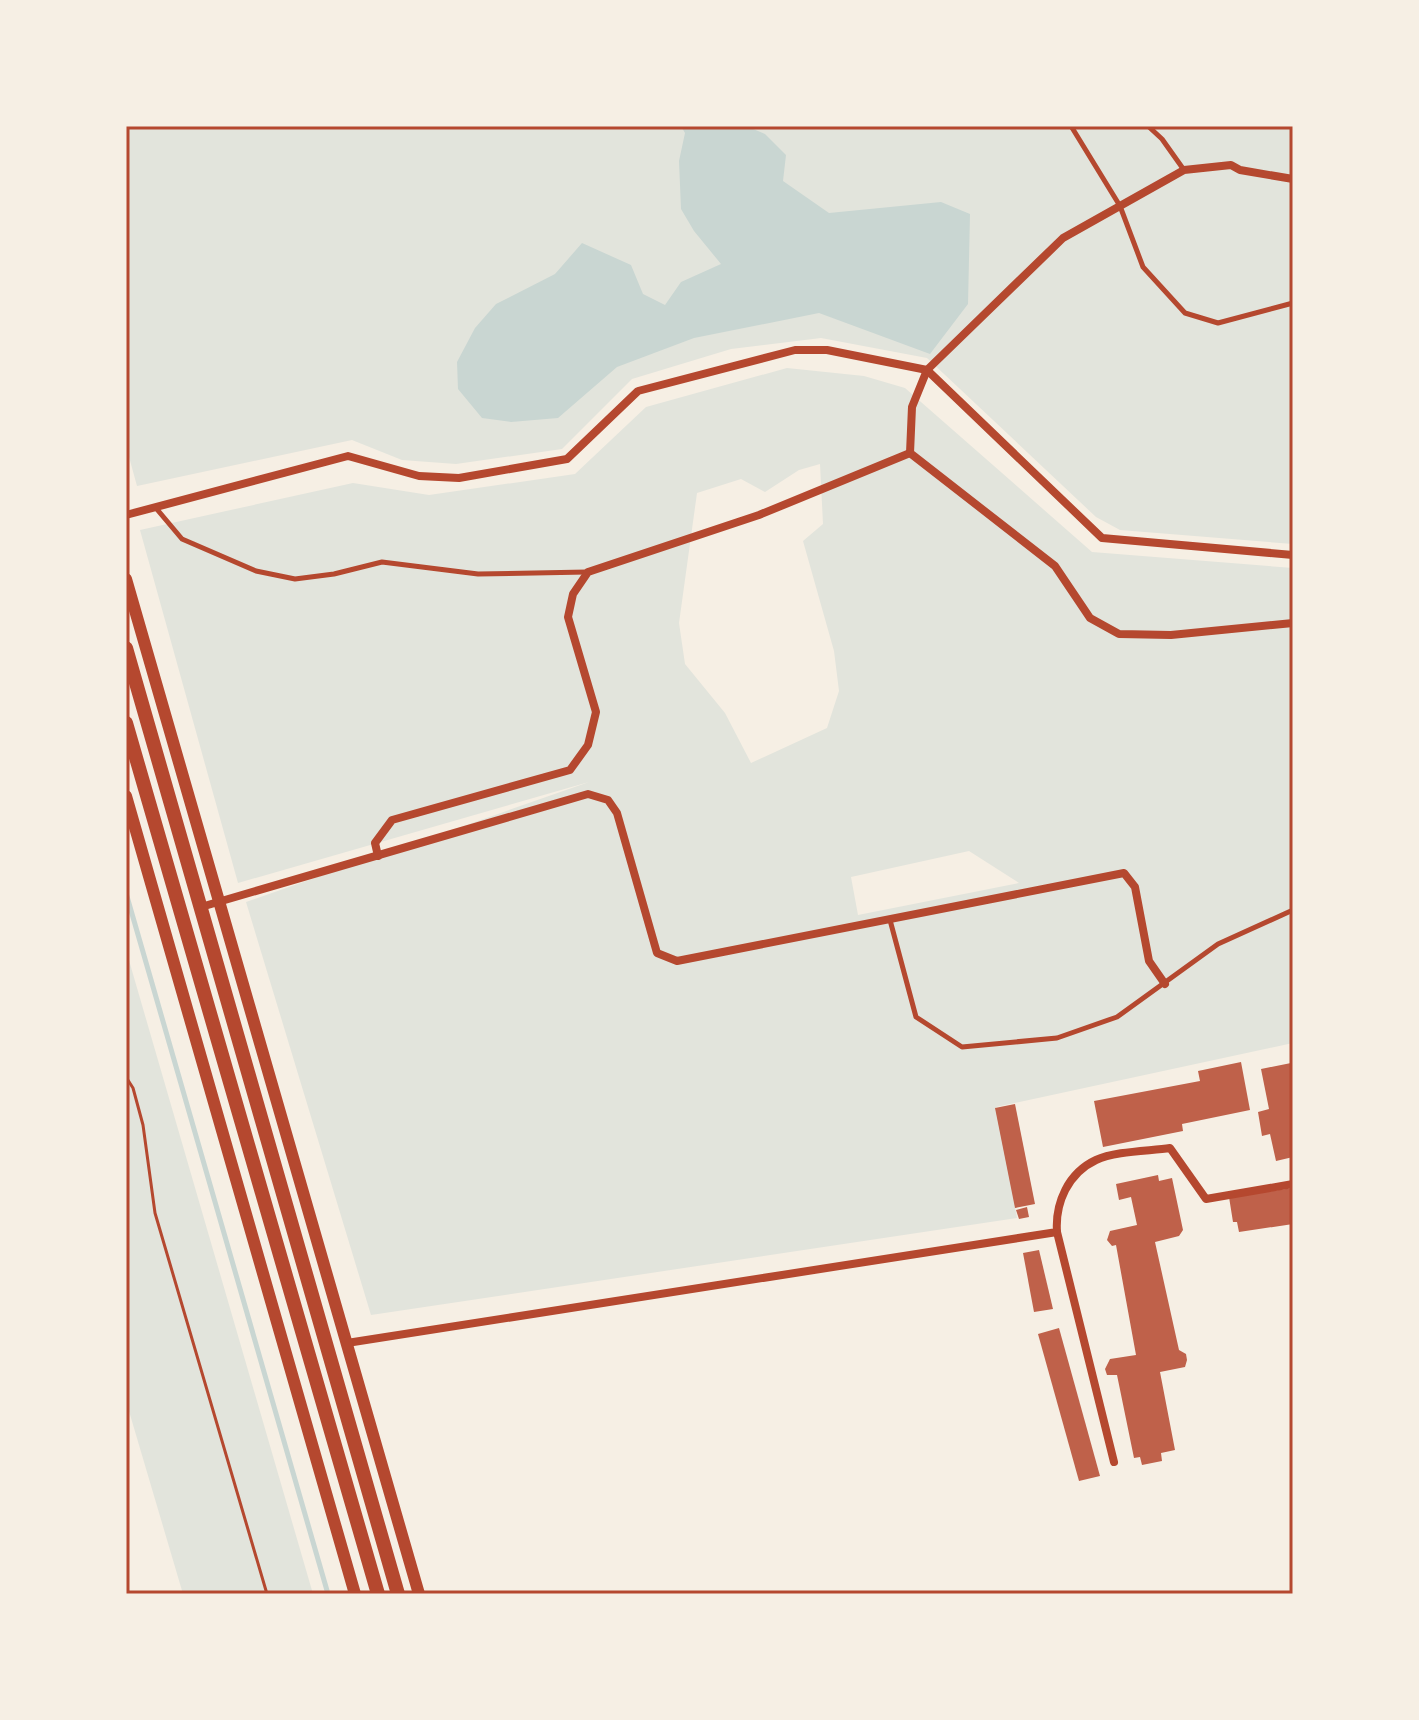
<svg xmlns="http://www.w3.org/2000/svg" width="1419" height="1720" font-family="'Public Sans',sans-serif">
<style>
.green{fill:#e2e4dc;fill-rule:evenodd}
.water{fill:#c9d6d2}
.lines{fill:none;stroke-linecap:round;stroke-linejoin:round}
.stream{stroke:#c9d6d2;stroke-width:5}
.building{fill:#bf614a}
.path{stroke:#b5482f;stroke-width:3}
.service{stroke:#b5482f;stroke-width:5}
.minor{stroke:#b5482f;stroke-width:8}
.tertiary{stroke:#b5482f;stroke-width:12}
.secondary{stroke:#b5482f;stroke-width:14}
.neatline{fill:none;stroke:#b5482f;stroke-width:3}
</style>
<rect width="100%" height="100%" fill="#f6efe4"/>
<g class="green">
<path d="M 126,126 L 1293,126 L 1293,544 L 1120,530 L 1096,517 L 927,358 L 821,338 L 731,349 L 632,379 L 562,449 L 456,464 L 402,460 L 352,440 L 137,486 L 126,446 Z"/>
<path d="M 787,368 L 864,376 L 905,388 L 1092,552 L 1293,568 L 1293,1043 L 996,1107 L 1017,1218 L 371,1315 L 246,902 L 589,782 L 238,883 L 140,530 L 353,483 L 429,495 L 575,474 L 646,407 ZM 820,464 L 823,524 L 803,541 L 834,651 L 839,691 L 827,728 L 751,763 L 725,713 L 685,664 L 679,623 L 697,493 L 741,479 L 765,492 L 799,470 ZM 969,851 L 1019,883 L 858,915 L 851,877 Z"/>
<path d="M 126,950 L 313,1594 L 183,1594 L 126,1401 Z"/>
</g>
<path class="water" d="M 681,126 L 746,126 L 765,134 L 786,155 L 783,181 L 829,213 L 941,202 L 970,214 L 968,304 L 930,354 L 819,313 L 694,338 L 617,367 L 558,418 L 511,422 L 482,418 L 458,389 L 457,362 L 475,328 L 496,304 L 555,274 L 582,243 L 631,265 L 643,294 L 665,305 L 681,282 L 721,264 L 694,231 L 681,209 L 679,161 L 685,133 Z"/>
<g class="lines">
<path class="stream" d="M 126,893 L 328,1594"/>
</g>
<g class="building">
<path d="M 1241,1062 L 1250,1110 L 1182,1124 L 1183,1131 L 1103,1147 L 1094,1101 L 1200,1081 L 1198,1071 Z"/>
<path d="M 1291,1063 L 1293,1157 L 1276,1161 L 1270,1134 L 1262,1136 L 1258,1112 L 1269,1109 L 1261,1069 Z"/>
<path d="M 1015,1104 L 1035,1204 L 1015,1208 L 995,1108 Z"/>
<path d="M 1158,1175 L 1159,1181 L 1172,1178 L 1183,1230 L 1179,1236 L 1155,1242 L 1179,1350 L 1186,1354 L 1187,1360 L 1185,1367 L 1160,1372 L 1175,1450 L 1161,1453 L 1162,1461 L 1142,1465 L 1140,1457 L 1134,1458 L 1117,1375 L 1107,1375 L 1105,1369 L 1110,1359 L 1136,1355 L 1116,1245 L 1112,1246 L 1107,1240 L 1110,1231 L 1137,1225 L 1131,1197 L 1119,1200 L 1116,1184 Z"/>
<path d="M 1293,1188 L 1293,1224 L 1239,1232 L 1237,1222 L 1233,1222 L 1229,1197 Z"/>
<path d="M 1027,1207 L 1029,1217 L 1019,1219 L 1016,1210 Z"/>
<path d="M 1039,1250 L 1053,1309 L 1034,1312 L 1023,1253 Z"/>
<path d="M 1059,1328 L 1100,1476 L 1079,1481 L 1038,1334 Z"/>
</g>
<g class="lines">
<path class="path" d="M 126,1077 L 133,1088 L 143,1125 L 155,1213 L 267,1594"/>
<g class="service">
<path d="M 1071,126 L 1120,206 L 1143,267 L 1185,313 L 1218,323 L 1293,303"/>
<path d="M 1148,126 L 1162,139 L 1184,170"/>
<path d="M 155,507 L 182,539 L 256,571 L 295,579 L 334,574 L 382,562 L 478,574 L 587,572"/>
<path d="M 890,920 L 916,1017 L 962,1047 L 1057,1038 L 1117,1017 L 1218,944 L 1293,910"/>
</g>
<g class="minor">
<path d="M 1293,179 L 1240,170 L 1231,165 L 1184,170 L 1063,238 L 927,370 L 912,407 L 910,453 L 1055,566 L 1090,618 L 1119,634 L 1171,635 L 1293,623"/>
<path d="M 126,515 L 348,456 L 419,476 L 459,478 L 567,459 L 638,391 L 795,350 L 827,350 L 927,370 L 1102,538 L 1293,555"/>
<path d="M 378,856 L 375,843 L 392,820 L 570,770 L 588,745 L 596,712 L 568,617 L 573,594 L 588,572 L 759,515 L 910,453"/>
<path d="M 201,907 L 588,794 L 608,800 L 617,813 L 657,953 L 677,961 L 1124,873 L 1135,887 L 1149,961 L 1165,984"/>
<path d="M 1057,1232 L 1114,1462"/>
<path d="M 347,1343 L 1057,1232 C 1055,1203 1068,1173 1096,1160 C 1115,1151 1150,1151 1170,1148 L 1206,1199 L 1293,1184"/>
</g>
<g class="tertiary">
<path d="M 126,579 L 419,1594"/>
<path d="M 126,796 L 355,1594"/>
</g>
<g class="secondary">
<path d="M 126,648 L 398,1594"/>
<path d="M 126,723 L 378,1594"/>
</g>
</g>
<rect width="1419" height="1720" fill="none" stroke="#f6efe4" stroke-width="256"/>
<rect x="128" y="128" width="1163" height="1464" class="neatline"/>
</svg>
